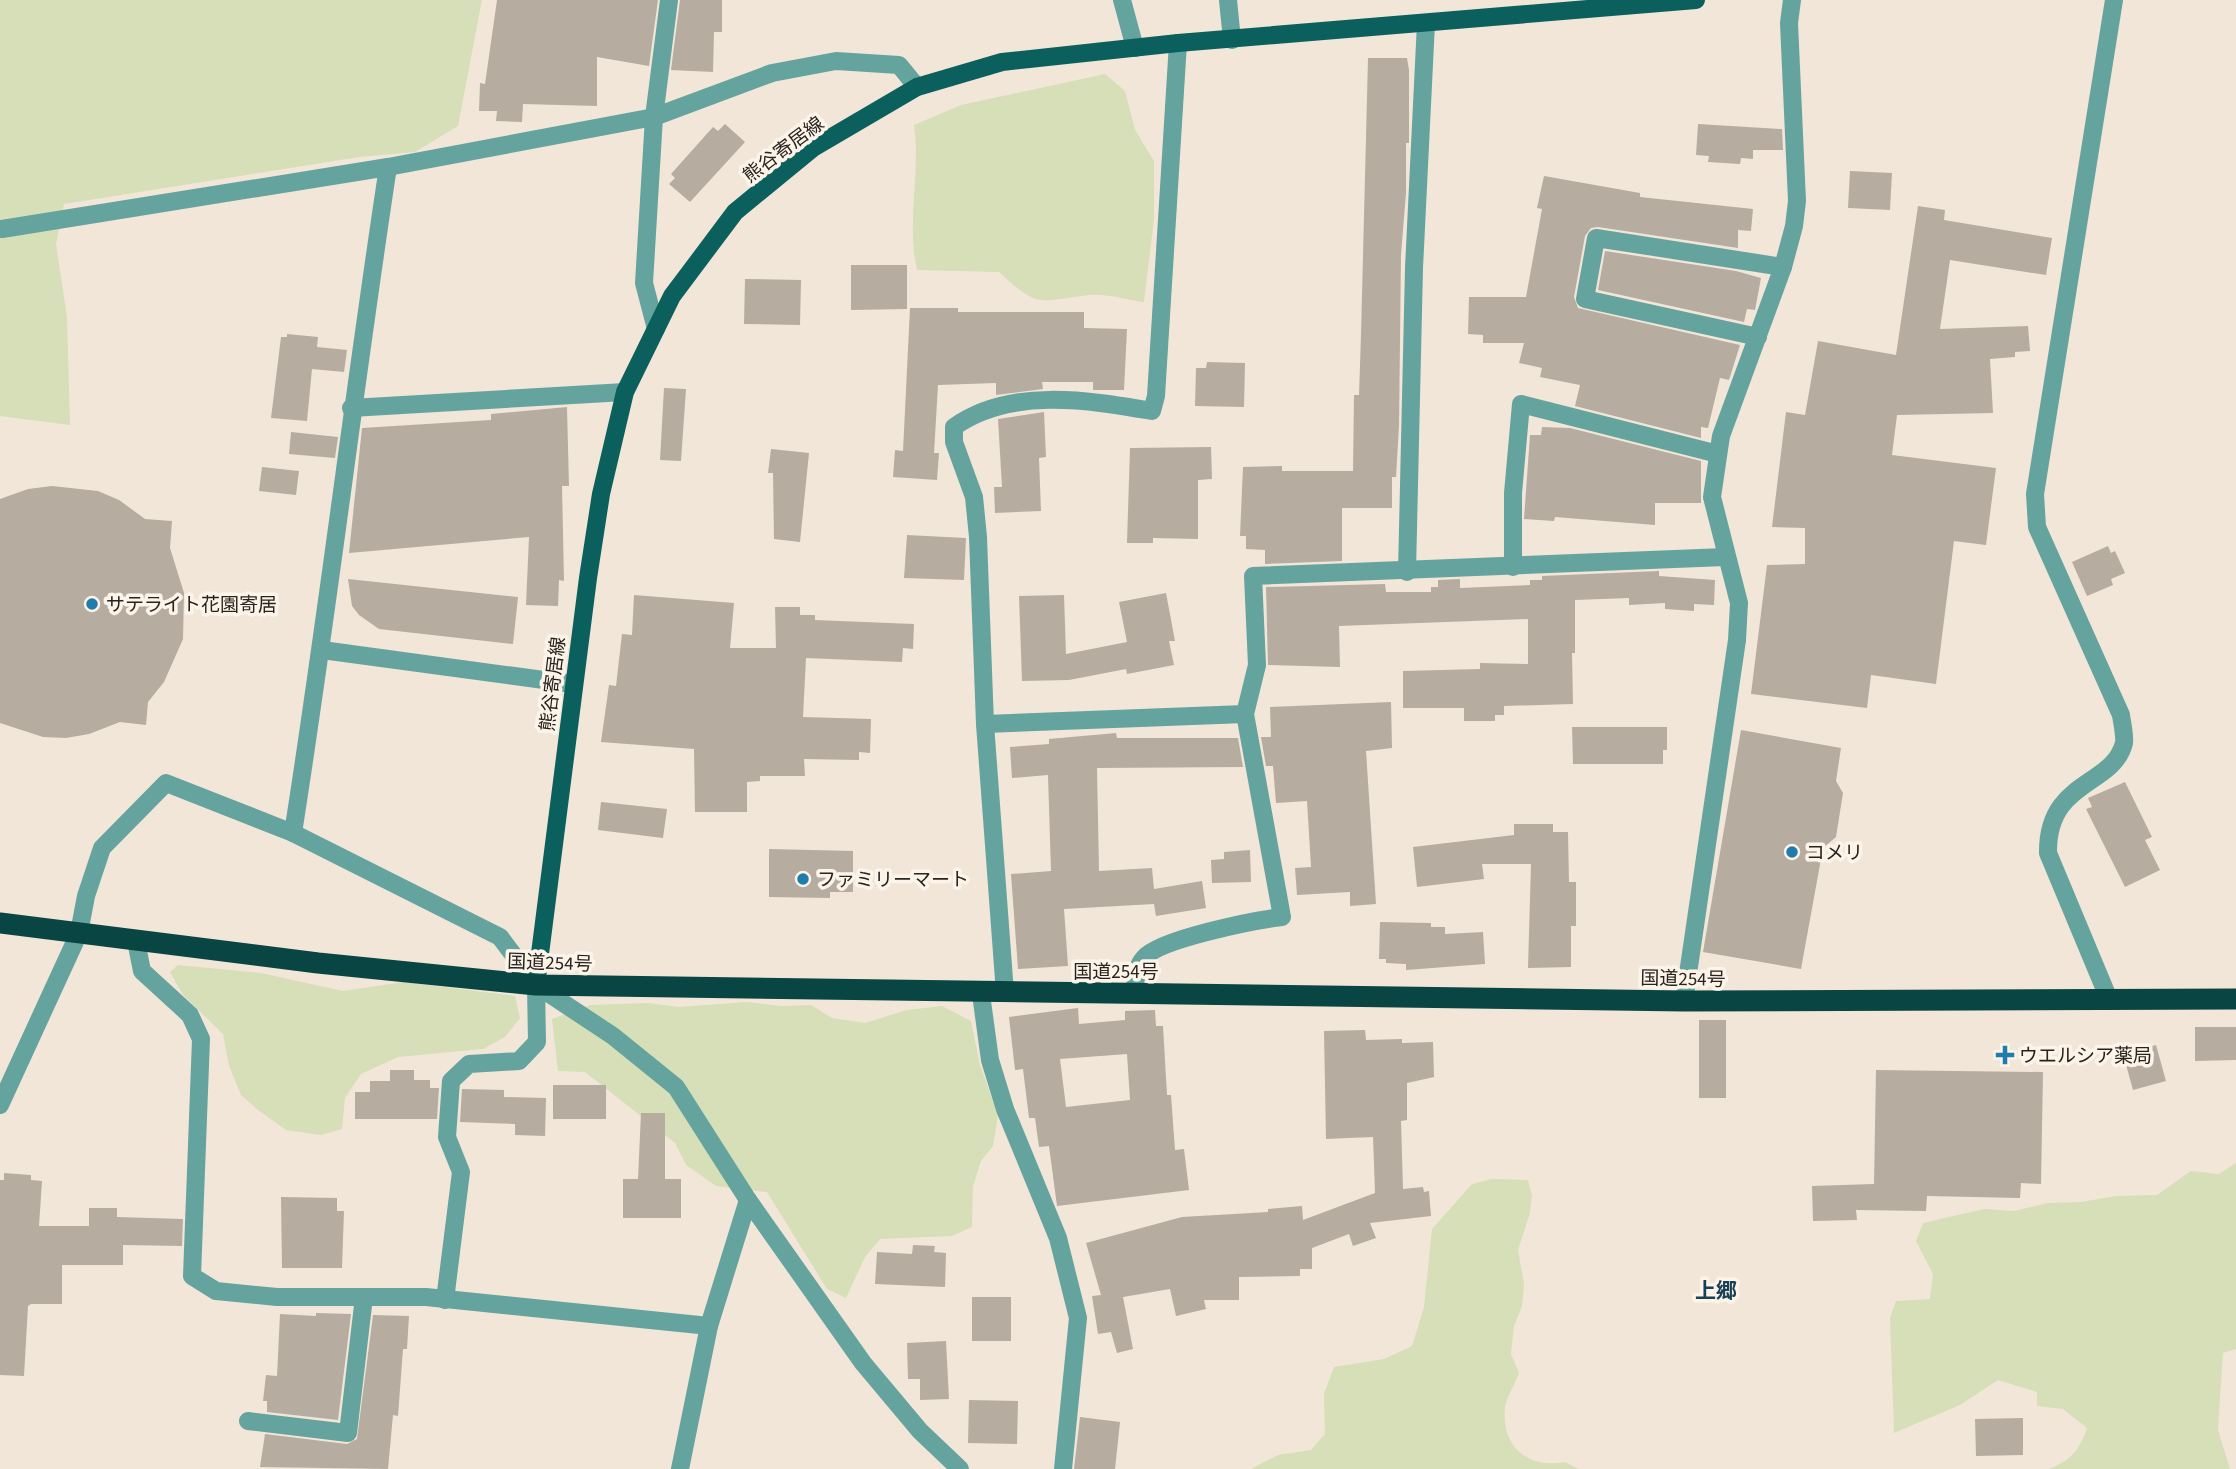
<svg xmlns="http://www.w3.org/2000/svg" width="2236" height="1469" font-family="'Source Sans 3','Noto Sans JP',sans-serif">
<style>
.green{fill:#d6dfb7}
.building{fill:#b7aca0;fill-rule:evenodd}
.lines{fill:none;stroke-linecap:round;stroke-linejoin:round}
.minor{stroke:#65a39f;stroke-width:18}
.major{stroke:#0b5f5c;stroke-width:18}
.highway{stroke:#094543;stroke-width:21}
.poi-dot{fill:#1e7daa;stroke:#fdf4e9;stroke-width:2.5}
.labels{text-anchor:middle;stroke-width:7;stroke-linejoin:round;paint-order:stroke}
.street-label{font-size:19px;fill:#27231f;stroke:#fdf4e9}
.poi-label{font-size:19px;fill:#27231f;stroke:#fdf4e9;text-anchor:start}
.neighbourhood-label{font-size:21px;font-weight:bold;fill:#174157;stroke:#fdf4e9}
</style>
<rect width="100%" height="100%" fill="#f2e6d9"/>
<g class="green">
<path d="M 0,0 L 482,0 L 458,126 L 415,152 L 359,157 L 64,204 L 56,244 L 67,317 L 70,425 L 0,416 Z"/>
<path d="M 1105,74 L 1125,91 L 1135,130 L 1154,161 L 1154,219 L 1144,302 C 1127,300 1106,293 1089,295 C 1038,301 1040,310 999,272 L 917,270 C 906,222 921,174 914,125 L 961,105 Z"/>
<path d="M 178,965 L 261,973 L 343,991 L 404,982 L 515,996 L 520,1018 L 505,1037 L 483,1049 L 398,1057 L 361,1074 L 345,1098 L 342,1129 L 321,1135 L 286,1130 L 258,1110 L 241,1095 L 229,1066 L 223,1034 L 183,995 L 170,972 Z"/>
<path d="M 747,1002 L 781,1006 L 811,1005 L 832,1018 L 865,1023 L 907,1010 L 942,1006 L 971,1021 L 980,1065 L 998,1115 L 993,1146 L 981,1161 L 973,1186 L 972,1227 L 952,1236 L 880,1239 L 865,1257 L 846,1298 L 827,1289 L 767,1192 L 716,1186 L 686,1165 L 675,1143 L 585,1072 L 558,1071 L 552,1019 L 590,1005 L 648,1003 L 679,1007 Z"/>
<path d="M 2236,1163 L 2236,1349 L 2223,1353 L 2218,1430 L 2230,1469 L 2049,1469 C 2071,1460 2079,1451 2087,1428 L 2063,1409 L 2037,1406 L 2037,1392 L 1998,1380 L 1960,1405 L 1894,1433 L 1890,1318 L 1896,1301 L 1930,1299 L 1933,1274 L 1916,1241 L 1923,1223 L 1984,1209 L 2014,1211 L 2047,1203 L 2081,1202 L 2116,1196 L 2157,1195 L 2191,1171 L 2219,1174 Z"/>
<path d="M 1492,1179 L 1528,1180 L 1532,1195 L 1530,1213 L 1518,1250 L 1524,1284 L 1522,1306 L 1514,1326 L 1511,1354 L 1519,1373 C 1515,1384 1506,1398 1505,1408 C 1501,1447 1528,1469 1565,1462 L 1579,1469 L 1251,1469 L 1278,1455 L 1311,1450 L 1325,1434 L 1324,1394 L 1334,1367 L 1384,1359 L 1412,1346 L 1424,1307 L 1432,1229 L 1472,1184 Z"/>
</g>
<g class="building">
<path d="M 497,0 L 658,0 L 649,66 L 597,57 L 597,106 L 523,104 L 522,122 L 496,121 L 497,111 L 479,111 L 480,83 L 485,84 Z"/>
<path d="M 680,0 L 722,0 L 722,32 L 714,32 L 713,72 L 671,70 Z"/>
<path d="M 1368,58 L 1407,58 L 1409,70 L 1409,143 L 1406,143 L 1406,193 L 1401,255 L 1399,426 L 1396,477 L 1392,477 L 1392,508 L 1342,508 L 1342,561 L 1265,564 L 1265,550 L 1246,549 L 1246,536 L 1240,536 L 1243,467 L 1282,466 L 1282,471 L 1353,471 L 1354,395 L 1359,395 L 1361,335 Z"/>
<path d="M 725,124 L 745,142 L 690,202 L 669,184 L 675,178 L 671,174 L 713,127 L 718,131 Z"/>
<path d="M 1698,124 L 1782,129 L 1783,150 L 1753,150 L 1753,159 L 1741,158 L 1740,164 L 1708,162 L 1709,156 L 1696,155 Z"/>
<path d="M 1850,171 L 1892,173 L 1890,210 L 1848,208 Z"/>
<path d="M 1544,176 L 1640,193 L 1640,197 L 1753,209 L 1751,231 L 1738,230 L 1738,248 L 1598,227 L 1591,228 L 1585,236 L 1574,297 L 1578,308 L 1740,345 L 1729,380 L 1720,378 L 1708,428 L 1701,427 L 1701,438 L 1575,406 L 1580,385 L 1540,377 L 1542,368 L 1519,363 L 1524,343 L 1483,343 L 1483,335 L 1468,334 L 1469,297 L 1526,297 L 1542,209 L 1537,208 Z"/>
<path d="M 1918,206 L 1945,210 L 1944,220 L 2052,238 L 2046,275 L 1950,260 L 1940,329 L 2028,326 L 2030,351 L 2015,352 L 2015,357 L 1990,359 L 1993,413 L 1897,415 L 1892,455 L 1996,468 L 1986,545 L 1954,541 L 1936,684 L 1871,675 L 1867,708 L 1751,694 L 1767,565 L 1805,564 L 1805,528 L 1772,527 L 1786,412 L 1805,415 L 1818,341 L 1896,355 Z"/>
<path d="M 1605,251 L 1736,271 L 1761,278 L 1755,310 L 1747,309 L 1744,322 L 1598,290 Z"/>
<path d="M 851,265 L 907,265 L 907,309 L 851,310 Z"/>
<path d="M 745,279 L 801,280 L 800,325 L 744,324 Z"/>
<path d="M 910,308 L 958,308 L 958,312 L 1084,312 L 1084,328 L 1127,329 L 1124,390 L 1093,390 L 1093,382 L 1042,382 L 1043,389 L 996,395 L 996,383 L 938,385 L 934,453 L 939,453 L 937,480 L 893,477 L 895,450 L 903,451 Z"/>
<path d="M 287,334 L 318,337 L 317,347 L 347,350 L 344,372 L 312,369 L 307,421 L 271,418 L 281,337 L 287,337 Z"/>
<path d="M 1207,362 L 1245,363 L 1244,407 L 1195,406 L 1196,368 L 1206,368 Z"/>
<path d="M 664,388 L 686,389 L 681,461 L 660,460 Z"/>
<path d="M 567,407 L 569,486 L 562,486 L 564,581 L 559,580 L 558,606 L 526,605 L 529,537 L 349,553 L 362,428 L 491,420 L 491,414 Z"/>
<path d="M 1044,412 L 1046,457 L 1039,458 L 1041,511 L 995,513 L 994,487 L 1002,487 L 998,419 Z"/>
<path d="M 1542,427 L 1570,428 L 1701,461 L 1701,503 L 1655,503 L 1655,525 L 1555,517 L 1554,521 L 1524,519 L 1530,435 L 1541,435 Z"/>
<path d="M 291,432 L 338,437 L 335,458 L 289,454 Z"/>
<path d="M 1211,447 L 1212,479 L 1198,480 L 1198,539 L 1153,538 L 1153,543 L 1127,543 L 1130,448 Z"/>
<path d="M 771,449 L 809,453 L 800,542 L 774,539 L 773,473 L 768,473 Z"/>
<path d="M 262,467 L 299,471 L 296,495 L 259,491 Z"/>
<path d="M 52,486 L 98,491 L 119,500 L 145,519 L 172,521 L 170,548 L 184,593 L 183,639 L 164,682 L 148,702 L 146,725 L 120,722 L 89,734 L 66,738 L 43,737 L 0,723 L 0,499 L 28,489 Z"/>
<path d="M 907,535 L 966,538 L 964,580 L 904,578 Z"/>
<path d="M 2108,546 L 2111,553 L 2115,551 L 2125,573 L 2111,579 L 2113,585 L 2087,596 L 2072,562 Z"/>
<path d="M 1659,571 L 1659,576 L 1715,580 L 1714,605 L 1694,604 L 1694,611 L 1665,609 L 1665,603 L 1629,605 L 1629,598 L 1575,600 L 1575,653 L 1572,653 L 1573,704 L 1504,706 L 1504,715 L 1495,715 L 1495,721 L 1464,721 L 1464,708 L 1403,708 L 1403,671 L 1480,669 L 1480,663 L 1528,664 L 1528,619 L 1339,626 L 1340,667 L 1268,665 L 1266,587 L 1385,584 L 1386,592 L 1431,592 L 1431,587 L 1438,587 L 1438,580 L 1460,579 L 1460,588 L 1530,585 L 1530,580 L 1542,580 L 1542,576 Z"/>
<path d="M 348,579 L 518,597 L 513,644 L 379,629 L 359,615 L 352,606 Z"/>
<path d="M 1166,593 L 1175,641 L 1169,641 L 1174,665 L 1127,674 L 1126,669 L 1069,680 L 1022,681 L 1019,596 L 1064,595 L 1066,654 L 1127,642 L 1119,602 Z"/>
<path d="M 634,595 L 734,603 L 730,648 L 776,648 L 775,607 L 800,607 L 800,615 L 815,615 L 815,620 L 914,624 L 913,649 L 903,648 L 902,662 L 806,658 L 803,717 L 871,719 L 870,753 L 859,752 L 859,760 L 804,759 L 805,776 L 760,776 L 760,781 L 747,782 L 747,812 L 695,812 L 694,749 L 601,742 L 609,685 L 616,686 L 622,634 L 632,635 Z"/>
<path d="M 1391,702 L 1392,748 L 1366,751 L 1376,904 L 1350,906 L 1350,892 L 1297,895 L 1295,868 L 1311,867 L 1307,801 L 1276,803 L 1273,766 L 1266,766 L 1261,737 L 1271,737 L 1270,707 Z"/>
<path d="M 1572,727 L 1667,727 L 1667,750 L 1663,750 L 1663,764 L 1573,764 Z"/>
<path d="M 1741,730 L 1841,748 L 1836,781 L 1843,793 L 1836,837 L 1823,848 L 1801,969 L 1703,952 Z"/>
<path d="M 1116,733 L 1117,738 L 1238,738 L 1243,767 L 1097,768 L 1099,871 L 1152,868 L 1154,889 L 1202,881 L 1206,908 L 1156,916 L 1154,904 L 1064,909 L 1068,966 L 1018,969 L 1011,874 L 1051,871 L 1048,775 L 1012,778 L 1010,747 L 1049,744 L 1049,739 Z"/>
<path d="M 2125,782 L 2152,837 L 2145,840 L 2160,870 L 2125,887 L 2086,809 L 2092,807 L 2088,798 Z"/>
<path d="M 601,802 L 667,809 L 663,838 L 598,830 Z"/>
<path d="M 1514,824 L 1553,824 L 1553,832 L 1568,832 L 1569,882 L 1576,882 L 1576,926 L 1571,926 L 1571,967 L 1528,968 L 1531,864 L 1482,864 L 1484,879 L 1417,887 L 1413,847 L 1514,835 Z"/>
<path d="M 769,849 L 853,851 L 853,892 L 830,892 L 830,898 L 769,897 Z"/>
<path d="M 1250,850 L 1251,882 L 1212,883 L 1211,860 L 1224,859 L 1224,852 Z"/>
<path d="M 1380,922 L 1431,923 L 1431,927 L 1445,927 L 1445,934 L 1483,932 L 1485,964 L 1406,970 L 1406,964 L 1386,963 L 1386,959 L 1379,959 Z"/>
<path d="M 1078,1008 L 1079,1024 L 1125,1020 L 1125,1011 L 1155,1010 L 1156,1026 L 1163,1026 L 1167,1095 L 1171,1095 L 1175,1150 L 1184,1149 L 1189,1190 L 1057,1206 L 1049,1146 L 1039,1147 L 1035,1118 L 1029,1118 L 1023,1069 L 1015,1070 L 1009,1017 ZM 1127,1054 L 1130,1100 L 1066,1107 L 1060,1059 Z"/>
<rect x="1699" y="1020" width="27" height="78"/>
<path d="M 2195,1027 L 2236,1027 L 2236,1060 L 2195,1061 Z"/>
<path d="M 1365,1030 L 1366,1040 L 1402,1039 L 1402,1043 L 1433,1042 L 1434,1077 L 1407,1083 L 1407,1120 L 1401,1121 L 1403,1189 L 1423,1187 L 1424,1192 L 1429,1191 L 1431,1216 L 1370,1223 L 1376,1238 L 1353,1246 L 1349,1234 L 1312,1248 L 1312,1269 L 1300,1269 L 1300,1276 L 1239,1277 L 1239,1300 L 1204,1300 L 1206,1309 L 1176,1316 L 1170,1289 L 1123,1297 L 1133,1349 L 1117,1353 L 1111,1332 L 1098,1334 L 1092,1296 L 1101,1295 L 1086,1243 L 1182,1217 L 1268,1212 L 1268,1209 L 1302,1206 L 1303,1220 L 1375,1193 L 1373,1137 L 1326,1139 L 1324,1031 Z"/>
<path d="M 2156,1045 L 2166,1081 L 2133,1090 L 2123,1054 Z"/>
<path d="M 390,1070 L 414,1070 L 414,1080 L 430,1080 L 430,1088 L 439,1088 L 437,1119 L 355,1119 L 355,1092 L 370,1092 L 370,1081 L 390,1081 Z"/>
<path d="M 1876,1070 L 2043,1072 L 2041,1184 L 2021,1183 L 2020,1198 L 1927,1196 L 1926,1211 L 1856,1210 L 1857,1220 L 1813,1221 L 1812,1186 L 1874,1184 Z"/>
<rect x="553" y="1085" width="53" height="34"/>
<path d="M 462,1089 L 504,1090 L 504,1097 L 546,1098 L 545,1136 L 515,1135 L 515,1124 L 460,1122 Z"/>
<path d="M 641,1113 L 665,1113 L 665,1179 L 681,1179 L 681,1218 L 623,1218 L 623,1179 L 638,1179 Z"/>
<path d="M 4,1173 L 31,1175 L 31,1180 L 42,1181 L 39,1226 L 89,1226 L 89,1208 L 117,1208 L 117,1217 L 183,1219 L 182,1246 L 123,1245 L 123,1265 L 62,1265 L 62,1304 L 31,1304 L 28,1306 L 24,1376 L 0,1375 L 0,1180 L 4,1180 Z"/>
<path d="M 281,1197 L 337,1198 L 337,1211 L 344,1211 L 342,1268 L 282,1268 Z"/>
<path d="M 913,1245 L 935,1246 L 934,1252 L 946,1253 L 945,1287 L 875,1284 L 877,1252 L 912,1254 Z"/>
<rect x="972" y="1297" width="39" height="44"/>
<path d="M 316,1313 L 351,1314 L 338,1420 L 267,1412 L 267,1401 L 263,1401 L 266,1375 L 277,1376 L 280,1314 L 316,1316 Z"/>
<path d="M 373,1315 L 409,1316 L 407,1349 L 403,1349 L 398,1416 L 393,1415 L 388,1469 L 260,1467 L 265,1434 L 347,1444 L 357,1439 Z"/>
<path d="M 946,1341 L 949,1399 L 920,1400 L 920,1379 L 908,1379 L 907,1343 Z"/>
<path d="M 969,1400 L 1018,1401 L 1017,1444 L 968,1443 Z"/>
<path d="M 1080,1417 L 1120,1422 L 1115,1469 L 1074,1469 Z"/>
<path d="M 2023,1418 L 2023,1455 L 1976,1456 L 1975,1419 Z"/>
</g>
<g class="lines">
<g class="minor">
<path d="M 1122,0 L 1135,48"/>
<path d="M 1228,0 L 1232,40"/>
<path d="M 2,229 L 388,167 L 654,117 L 772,73 L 836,61 L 899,65 L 917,87"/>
<path d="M 656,329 L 644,283 L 654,117 L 669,0"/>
<path d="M 1758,337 L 1585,299 L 1596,238 L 1783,267"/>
<path d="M 351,408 L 625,392"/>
<path d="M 1513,567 L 1513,493 L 1521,404 L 1718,454"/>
<path d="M 1407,572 L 1414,268 L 1426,23"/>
<path d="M 322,650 L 573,684"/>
<path d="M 985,724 L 1245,714"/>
<path d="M 293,833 C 328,611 354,389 388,167"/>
<path d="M 136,941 L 142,971 L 190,1015 L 201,1039 L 192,1276 L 216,1291 L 277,1297 L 426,1297 L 709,1326"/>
<path d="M 1005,993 L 985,724 L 978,537 L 974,497 L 954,442 L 954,427 C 1010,387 1088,400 1152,411 L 1156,396 L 1178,43"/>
<path d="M 981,994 L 990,1060 L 1005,1109 L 1058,1238 L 1078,1318 L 1063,1469"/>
<path d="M 1134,994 C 1136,981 1135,968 1144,958 C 1159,939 1256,920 1282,917 L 1245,714 L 1257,665 L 1253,576 L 1725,557"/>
<path d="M 2108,997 L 2048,853 C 2047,779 2113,787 2124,743 C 2125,735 2122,723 2121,715 L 2037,527 L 2035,494 L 2114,0"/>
<path d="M 1684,1001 L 1737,640 L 1739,603 L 1712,497 L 1721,436 L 1783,267 L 1794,226 L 1797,201 L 1789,23 L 1792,0"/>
<path d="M 0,1105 L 79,933 L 86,896 L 102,848 L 166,783 L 293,833 L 500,937 L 536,985 L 613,1036 L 676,1087 L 748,1200 L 863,1363 L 920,1431 L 960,1469"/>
<path d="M 445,1300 L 461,1172 L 447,1137 L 451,1081 L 469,1064 L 519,1061 L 537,1042 L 536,985"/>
<path d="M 248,1421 L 348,1433 L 364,1297"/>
<path d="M 680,1469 L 709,1326 L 748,1200"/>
</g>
<path class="major" d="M 536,985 L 588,578 L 601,494 L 625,392 L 672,296 L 735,212 L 813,148 L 917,87 L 1002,62 L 1178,43 L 1696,0"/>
<path class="highway" d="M 0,923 L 318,963 L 536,985 L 1684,1001 L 2236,999"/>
</g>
<g class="poi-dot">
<circle cx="92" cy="604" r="7"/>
<circle cx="1792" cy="852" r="7"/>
<circle cx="803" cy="879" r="7"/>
<path d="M2001.5 1044.5h7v7h7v7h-7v7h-7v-7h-7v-7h7z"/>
</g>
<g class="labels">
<g class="street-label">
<text transform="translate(783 149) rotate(-37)" y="7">熊谷寄居線</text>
<text transform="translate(552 684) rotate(-83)" y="7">熊谷寄居線</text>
<text transform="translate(550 962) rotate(2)" y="7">国道254号</text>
<text x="1116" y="978">国道254号</text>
<text transform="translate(1683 978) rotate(1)" y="7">国道254号</text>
</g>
<g class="poi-label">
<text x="106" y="611">サテライト花園寄居</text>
<text x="1806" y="859">コメリ</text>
<text x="817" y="886">ファミリーマート</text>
<text x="2019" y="1062">ウエルシア薬局</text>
</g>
<g class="neighbourhood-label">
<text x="1716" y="1298">上郷</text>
</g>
</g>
</svg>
